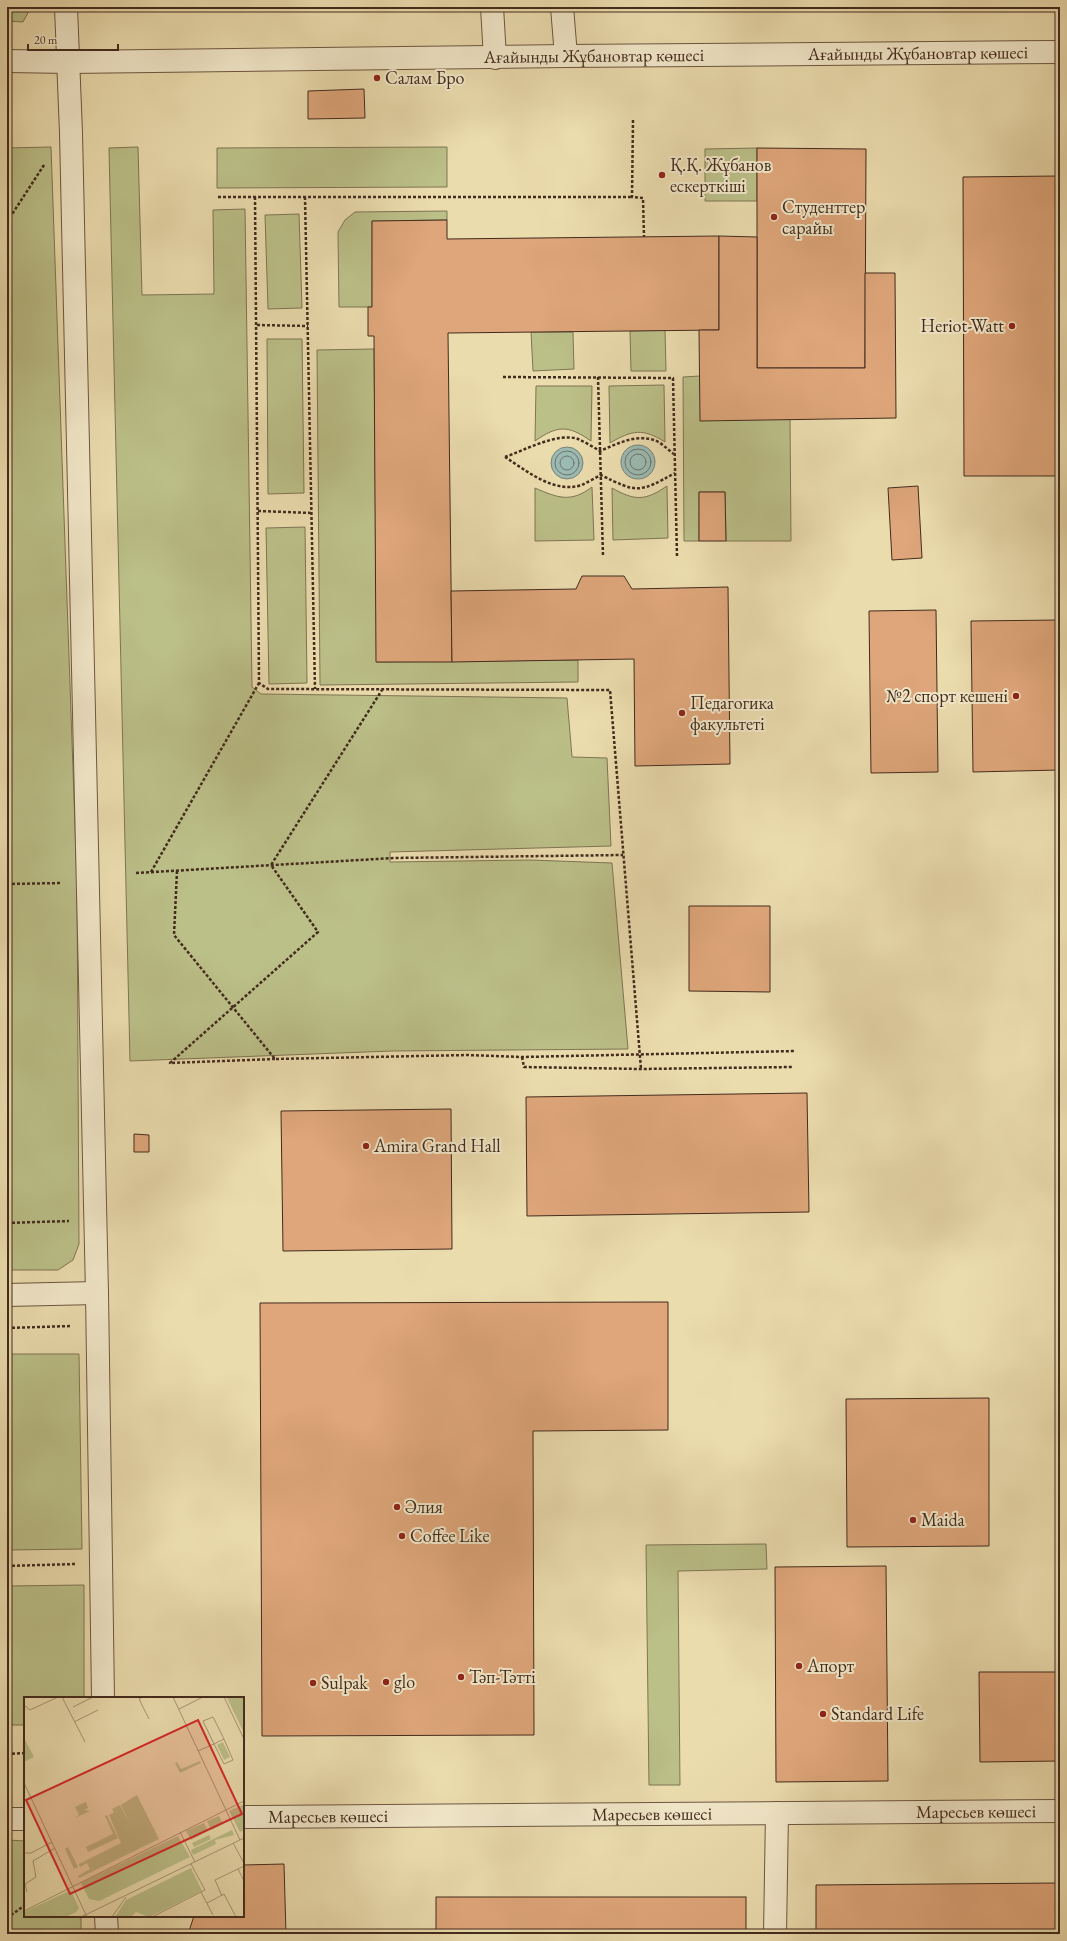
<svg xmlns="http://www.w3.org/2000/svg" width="1067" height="1941" font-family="'EB Garamond',serif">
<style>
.green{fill:#bbbf88;stroke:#7f7552}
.water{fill:#9bbab3;stroke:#788177}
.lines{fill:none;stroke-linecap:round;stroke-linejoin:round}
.shore{stroke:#6f7268;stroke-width:1}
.building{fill:#dea67a;stroke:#432b1d}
.minor-casing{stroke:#6d5741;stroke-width:24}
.path{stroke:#432b1d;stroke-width:2.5;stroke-dasharray:3 2;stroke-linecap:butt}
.minor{stroke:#f2e8ca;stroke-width:22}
.poi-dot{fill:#8f2418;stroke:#f2e8ca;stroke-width:1.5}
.labels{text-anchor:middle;stroke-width:4;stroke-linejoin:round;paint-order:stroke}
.street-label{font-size:18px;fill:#432b1d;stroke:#f2e8ca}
.poi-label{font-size:18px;fill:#432b1d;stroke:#f2e8ca;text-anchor:start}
.inset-road{fill:none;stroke:#a89574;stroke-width:1}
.view{fill:#d62828;fill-opacity:0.15;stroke:#d62828;stroke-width:2}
.inset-edge{fill:none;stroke:#432b1d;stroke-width:2}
</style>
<rect width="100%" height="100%" fill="#ebdcae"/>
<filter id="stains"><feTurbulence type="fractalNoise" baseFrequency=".005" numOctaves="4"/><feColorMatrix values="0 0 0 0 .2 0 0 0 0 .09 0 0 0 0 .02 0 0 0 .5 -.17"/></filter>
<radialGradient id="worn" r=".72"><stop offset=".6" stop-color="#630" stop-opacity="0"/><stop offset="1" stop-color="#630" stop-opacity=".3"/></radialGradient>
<g class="green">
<path d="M 7,7 L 31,7 L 23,22 L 7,21 Z"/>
<path d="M 51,147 L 77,883 L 79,1244 L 73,1260 L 58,1270 L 7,1270 L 7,148 Z"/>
<path d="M 138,147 L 142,295 L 214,294 L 213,210 L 245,209 L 252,687 L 261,694 L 567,698 L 572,757 L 607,758 L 611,846 L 390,852 L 390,862 L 530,860 L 612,863 L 628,1049 L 392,1051 L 130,1061 L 109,148 Z"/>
<path d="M 447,147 L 447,187 L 217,188 L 217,148 Z"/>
<path d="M 757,148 L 757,201 L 705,201 L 705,149 Z"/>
<path d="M 447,211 L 447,220 L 372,221 L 372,307 L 339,307 L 338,232 L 345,220 L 355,212 Z"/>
<path d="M 299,214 L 302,308 L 268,309 L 265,215 Z"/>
<path d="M 665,330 L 666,371 L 631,371 L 630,331 Z"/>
<path d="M 531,332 L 573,332 L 574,369 L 533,371 Z"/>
<path d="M 267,339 L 302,339 L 304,493 L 268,494 Z"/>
<path d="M 374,349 L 377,662 L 578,660 L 578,682 L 320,685 L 317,350 Z"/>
<path d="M 700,376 L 790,420 L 791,541 L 726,541 L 725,492 L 699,492 L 699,541 L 684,541 L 683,377 Z"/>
<path d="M 664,385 L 665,442 C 643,428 632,430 610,443 L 609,386 Z"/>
<path d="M 536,386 L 592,386 L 591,441 C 568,425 558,425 535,441 Z"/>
<path d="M 667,486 L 668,538 L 613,540 L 612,488 C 635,501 645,501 667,486 Z"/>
<path d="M 592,487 L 594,540 L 535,541 L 535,488 C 558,498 571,503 592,487 Z"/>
<path d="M 305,527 L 307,683 L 269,684 L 266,528 Z"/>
<path d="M 7,1354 L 79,1354 L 82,1549 L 7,1550 Z"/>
<path d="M 766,1544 L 767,1569 L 678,1571 L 680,1785 L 649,1785 L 646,1545 Z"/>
<path d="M 84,1585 L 84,1698 L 25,1698 L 25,1725 L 7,1725 L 7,1586 Z"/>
<path d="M 7,1840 L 25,1841 L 25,1916 L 81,1916 L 81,1934 L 7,1934 Z"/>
</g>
<g class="water">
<circle cx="638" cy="462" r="17"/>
<circle cx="567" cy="463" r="16"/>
</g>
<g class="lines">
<g class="shore">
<circle cx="638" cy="462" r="13"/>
<circle cx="567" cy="463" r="12"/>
<circle cx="638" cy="462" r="8"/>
<circle cx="567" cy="463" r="7"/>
</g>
</g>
<g class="building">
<path d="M 364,89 L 365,118 L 308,119 L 308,91 Z"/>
<path d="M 757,148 L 866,149 L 865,368 L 757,368 Z"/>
<path d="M 1060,176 L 1060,476 L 964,476 L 963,177 Z"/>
<path d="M 447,220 L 447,239 L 719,236 L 719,330 L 448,333 L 452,662 L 376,662 L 374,336 L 368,336 L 368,307 L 372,307 L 372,221 Z"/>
<path d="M 719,236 L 757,237 L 757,368 L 865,368 L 865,273 L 895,273 L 896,418 L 700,421 L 699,330 L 719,330 Z"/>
<path d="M 918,486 L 922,558 L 892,560 L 888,488 Z"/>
<path d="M 699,492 L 725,492 L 726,541 L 699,541 Z"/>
<path d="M 582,576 L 624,576 L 632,589 L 728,587 L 730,764 L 635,766 L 634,659 L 452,662 L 451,591 L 576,589 Z"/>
<path d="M 936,610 L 938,772 L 871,773 L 869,611 Z"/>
<path d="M 1060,620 L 1060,770 L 973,772 L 971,621 Z"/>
<path d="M 689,906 L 770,906 L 770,992 L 689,991 Z"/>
<path d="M 807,1093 L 809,1212 L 527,1216 L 526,1097 Z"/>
<path d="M 451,1109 L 452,1249 L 283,1251 L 281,1111 Z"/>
<path d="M 134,1134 L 149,1135 L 149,1152 L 134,1152 Z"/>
<path d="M 668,1302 L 668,1430 L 533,1431 L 534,1735 L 262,1736 L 260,1303 Z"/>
<path d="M 989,1398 L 989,1546 L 847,1547 L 846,1399 Z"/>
<path d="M 886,1566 L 888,1781 L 776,1782 L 775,1567 Z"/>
<path d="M 979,1672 L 1060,1672 L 1060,1761 L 980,1762 Z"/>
<path d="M 284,1864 L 286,1934 L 188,1934 L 194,1916 L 243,1916 L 243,1865 Z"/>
<path d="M 1060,1883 L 1060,1934 L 816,1934 L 816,1885 Z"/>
<rect x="436" y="1897" width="310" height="37"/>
</g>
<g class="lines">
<g class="minor-casing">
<g id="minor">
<path d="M 66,7 L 71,133 L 97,1293 L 103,1698"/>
<path d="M 492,7 L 495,58"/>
<path d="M 562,7 L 566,56"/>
<path id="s1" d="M 7,61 L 69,62 L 566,56 L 1060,52"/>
<path d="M 7,1295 L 97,1293"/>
<path id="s2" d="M 243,1817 L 1060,1811"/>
<path d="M 7,1819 L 25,1819"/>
<path d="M 106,1916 L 107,1934"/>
<path d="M 775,1934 L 777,1813"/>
</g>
</g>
<g class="path">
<path d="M 633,120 L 632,197 L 643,198 L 644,237"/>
<path d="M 218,197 L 632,197"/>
<path d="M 255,197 L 259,683 L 268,689 L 610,690 L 641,1069"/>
<path d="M 305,197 L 315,689"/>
<path d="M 7,222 L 44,165"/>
<path d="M 257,325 L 308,326"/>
<path d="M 503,377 L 673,378 L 677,557"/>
<path d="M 598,377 L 603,556"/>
<path d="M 505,457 C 527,471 554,494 582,485 C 588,482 595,478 601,475 C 637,493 639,493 675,473"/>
<path d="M 505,457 C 525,450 558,432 578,439 C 585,442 593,447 600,451 C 617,444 635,434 654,440 C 661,442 668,450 674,454"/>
<path d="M 258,511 L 312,513"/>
<path d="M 177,871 L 174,935 L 275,1059 L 467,1055 L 522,1057 L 795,1051"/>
<path d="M 151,872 L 259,683"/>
<path d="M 136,873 L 394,858 L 623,855"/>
<path d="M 7,884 L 62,883"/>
<path d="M 522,1057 L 524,1067 L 641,1069 L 793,1067"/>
<path d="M 275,1059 L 170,1063 L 318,932 L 271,865 L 382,690"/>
<path d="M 7,1223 L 69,1221"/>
<path d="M 7,1328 L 71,1326"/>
<path d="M 7,1566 L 75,1564"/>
<path d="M 7,1754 L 25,1753"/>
<path d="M 7,1918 L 25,1905"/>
</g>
<use href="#minor" class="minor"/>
</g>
<g class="poi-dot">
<circle cx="377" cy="78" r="4"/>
<circle cx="662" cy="175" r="4"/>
<circle cx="774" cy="217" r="4"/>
<circle cx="1012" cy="326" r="4"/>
<circle cx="1016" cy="696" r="4"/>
<circle cx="682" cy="713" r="4"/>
<circle cx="366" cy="1146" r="4"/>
<circle cx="397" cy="1507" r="4"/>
<circle cx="913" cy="1520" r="4"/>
<circle cx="402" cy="1536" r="4"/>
<circle cx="799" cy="1666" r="4"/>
<circle cx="461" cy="1677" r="4"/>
<circle cx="386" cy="1682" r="4"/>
<circle cx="313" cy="1683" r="4"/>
<circle cx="823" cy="1714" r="4"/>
</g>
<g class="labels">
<g class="street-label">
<text dy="6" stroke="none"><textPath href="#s1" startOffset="911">Ағайынды Жұбановтар көшесі</textPath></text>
<text dy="6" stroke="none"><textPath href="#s1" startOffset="587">Ағайынды Жұбановтар көшесі</textPath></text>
<text dy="6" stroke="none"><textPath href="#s2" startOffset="733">Маресьев көшесі</textPath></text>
<text dy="6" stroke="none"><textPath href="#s2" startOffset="409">Маресьев көшесі</textPath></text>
<text dy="6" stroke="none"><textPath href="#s2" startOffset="85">Маресьев көшесі</textPath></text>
</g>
<g class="poi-label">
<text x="385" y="84">Салам Бро</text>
<text x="670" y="171">Қ.Қ. Жұбанов<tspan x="670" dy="21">ескерткіші</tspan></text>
<text x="782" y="213">Студенттер<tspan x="782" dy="21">сарайы</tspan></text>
<text x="1004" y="332" text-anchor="end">Heriot-Watt</text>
<text x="1008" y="702" text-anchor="end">№2 спорт кешені</text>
<text x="690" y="709">Педагогика<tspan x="690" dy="21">факультеті</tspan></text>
<text x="374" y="1152">Amira Grand Hall</text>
<text x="405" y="1513">Әлия</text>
<text x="921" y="1526">Maida</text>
<text x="410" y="1542">Coffee Like</text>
<text x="807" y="1672">Апорт</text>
<text x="469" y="1683">Тәп-Тәтті</text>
<text x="394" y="1688">glo</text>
<text x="321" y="1689">Sulpak</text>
<text x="831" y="1720">Standard Life</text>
</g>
</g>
<g transform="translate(24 1697)">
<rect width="220" height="220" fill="#ebdcae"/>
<path d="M 220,0 L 220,36 L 203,1 ZM 0,41 L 10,60 L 0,65 ZM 199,45 L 206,60 L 200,63 L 193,48 ZM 176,64 L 177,66 L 156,76 L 151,66 L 153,65 L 157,72 ZM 113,98 L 135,142 L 55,181 L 54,179 L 66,172 L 63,166 L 56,170 L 55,167 L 97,146 L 85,118 L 90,115 L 88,112 L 96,108 L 106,127 L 97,108 ZM 62,105 L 64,111 L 60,113 L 66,114 L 51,121 L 55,118 L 51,110 ZM 220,107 L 220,133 L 216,135 L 205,114 ZM 83,118 L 94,141 L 64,155 L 62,150 L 89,137 L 81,119 ZM 195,119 L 199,127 L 187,133 L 183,124 ZM 180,126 L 184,134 L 167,143 L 162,134 ZM 208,133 L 210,138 L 191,143 L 192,147 L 169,158 L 167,153 ZM 185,138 L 187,142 L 170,150 L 168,146 ZM 154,139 L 166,160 L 75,204 L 65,202 L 57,186 ZM 44,150 L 54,170 L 50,172 L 41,152 ZM 167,171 L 178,194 L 125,220 L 112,215 L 107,220 L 91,220 L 102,203 ZM 45,194 L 47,194 L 55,211 L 52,215 L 42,220 L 0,220 L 0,215 Z" fill="#bbbf88"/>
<path class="inset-road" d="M 38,0 L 61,45M 119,0 L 115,2 L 125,22M 149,0 L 216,143M 200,0 L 220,42M 0,8 L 6,13 L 34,0M 49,10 L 69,0M 155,12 L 179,0M 189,20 L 200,42 L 190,47 L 179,24 ZM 50,25 L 74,13M 174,54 L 190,47 L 200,67 L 209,63 L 200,42M 0,86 L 63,220M 156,135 L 171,165M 209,146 L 220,166M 0,156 L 7,156 L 28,145M 167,167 L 181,193 L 177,195 L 189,218M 214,172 L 220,184M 3,195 L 1,187 L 12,180 L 9,164 L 31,151M 198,199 L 191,183 L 220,169M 183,206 L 200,197 L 212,220M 0,214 L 220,104M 57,220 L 220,141M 88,220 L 102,200M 128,220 L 177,195"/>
<path class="view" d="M 174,23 L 218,117 L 46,197 L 2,103 Z"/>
<rect width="220" height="220" class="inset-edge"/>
</g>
<rect width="1067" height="1941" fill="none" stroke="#ebdcae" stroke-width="24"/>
<rect x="8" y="8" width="1051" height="1925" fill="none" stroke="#432b1d" stroke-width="2"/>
<rect x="12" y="12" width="1043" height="1917" fill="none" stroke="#432b1d"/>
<path d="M28 44v6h90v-6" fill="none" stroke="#432b1d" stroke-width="2"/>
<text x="34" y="44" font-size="12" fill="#432b1d" stroke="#f2e8ca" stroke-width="3" paint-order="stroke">20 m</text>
<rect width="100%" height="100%" filter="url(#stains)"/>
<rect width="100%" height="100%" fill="url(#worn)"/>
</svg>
